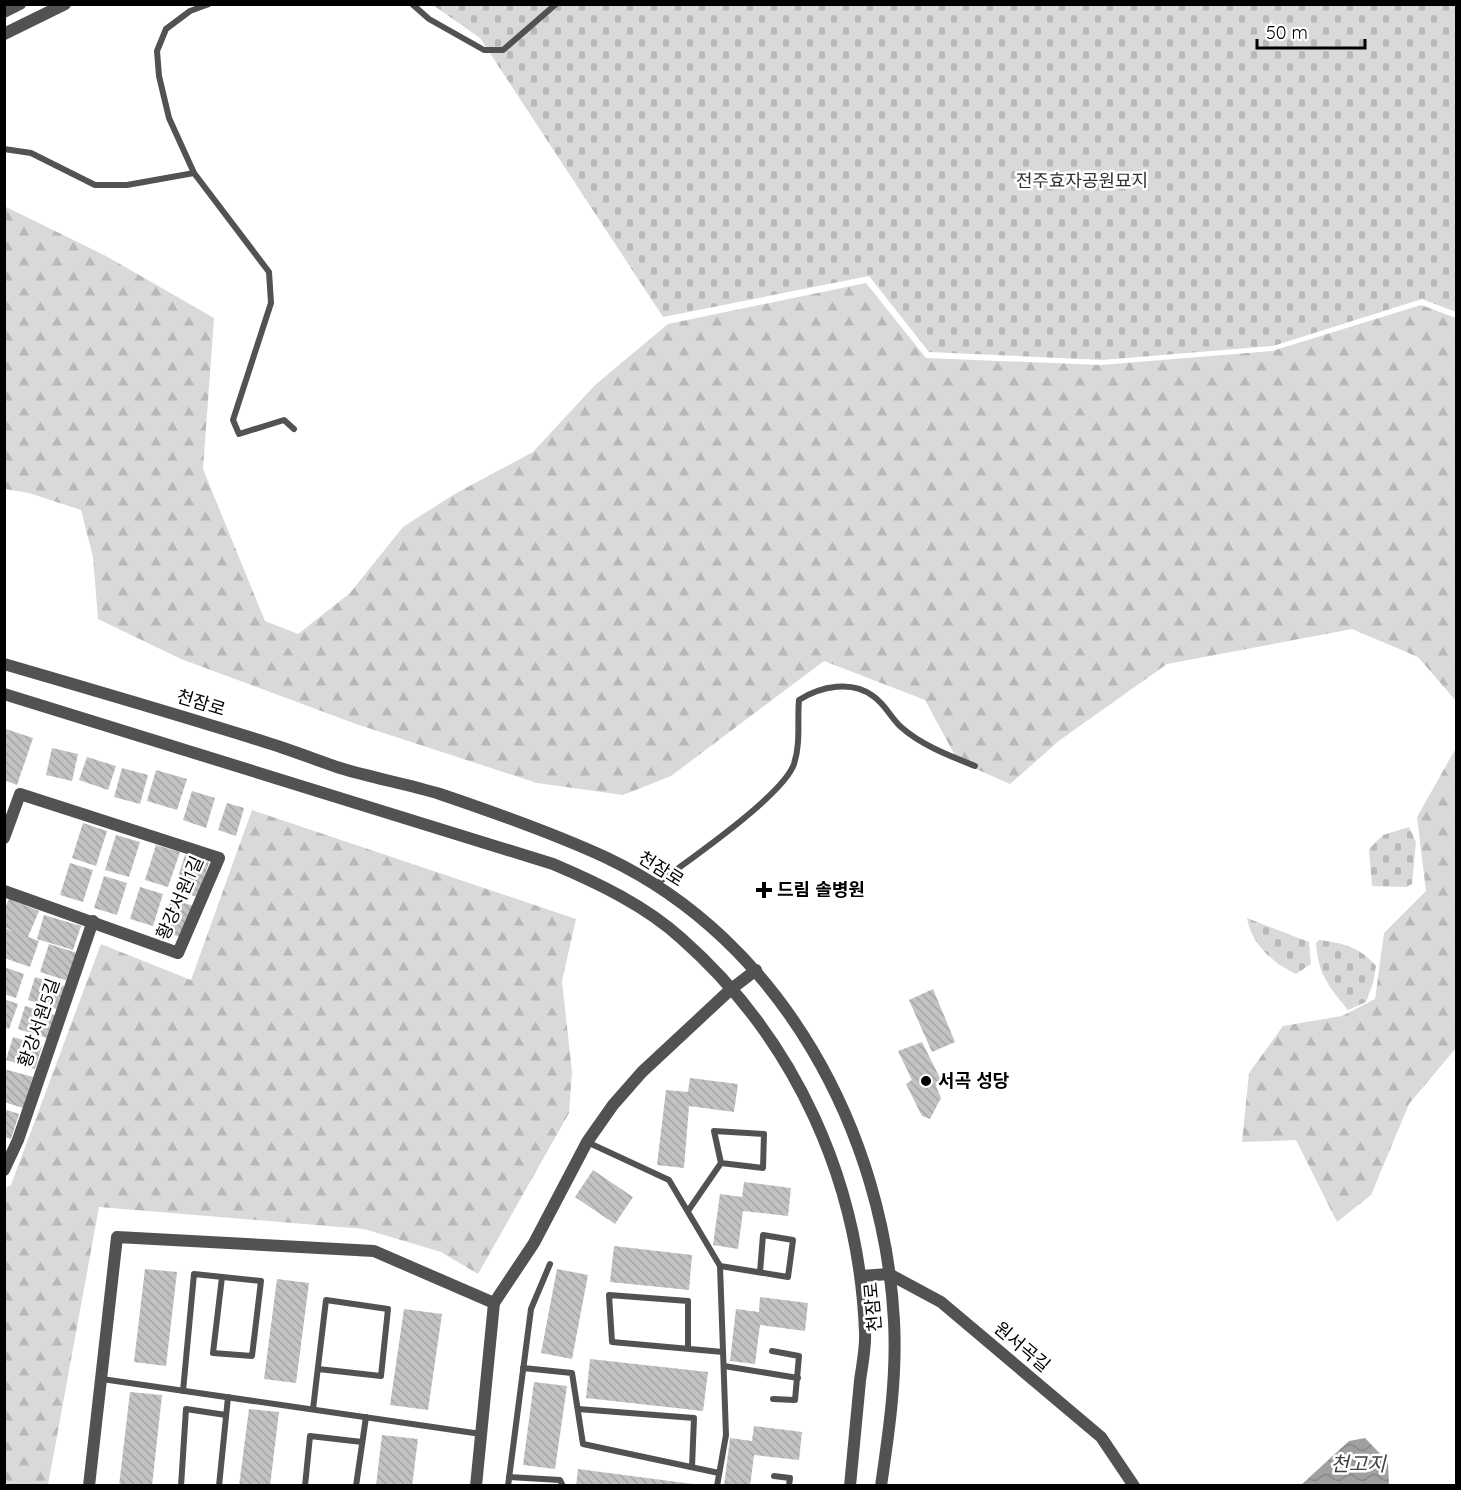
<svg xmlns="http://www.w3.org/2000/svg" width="1461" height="1490" font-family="Quicksand,'Noto Sans KR',sans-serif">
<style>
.forest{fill:url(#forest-firs)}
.cemetery{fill:url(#cemetery-stones)}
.water{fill:url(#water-waves)}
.building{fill:url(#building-back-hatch)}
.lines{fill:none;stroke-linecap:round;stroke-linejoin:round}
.service{stroke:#525252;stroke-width:6}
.minor{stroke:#525252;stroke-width:12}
.tertiary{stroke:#525252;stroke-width:12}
.poi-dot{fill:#000;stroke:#fff;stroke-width:2}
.labels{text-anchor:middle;stroke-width:5;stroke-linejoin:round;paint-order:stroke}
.park-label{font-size:18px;fill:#303030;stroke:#fff}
.street-label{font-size:18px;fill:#000;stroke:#fff}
.poi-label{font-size:18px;font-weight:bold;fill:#000;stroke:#fff;text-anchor:start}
.water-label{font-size:20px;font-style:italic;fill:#414141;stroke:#fff}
</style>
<defs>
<pattern id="forest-firs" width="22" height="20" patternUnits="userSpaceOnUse" patternTransform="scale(1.5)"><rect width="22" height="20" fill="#d9d9d9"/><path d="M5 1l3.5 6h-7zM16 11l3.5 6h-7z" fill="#b8b8b8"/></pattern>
<pattern id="cemetery-stones" width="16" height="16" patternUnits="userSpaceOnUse" patternTransform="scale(1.5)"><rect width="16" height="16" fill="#d9d9d9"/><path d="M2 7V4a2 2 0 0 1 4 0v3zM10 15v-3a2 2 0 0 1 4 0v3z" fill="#b8b8b8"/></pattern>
<pattern id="water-waves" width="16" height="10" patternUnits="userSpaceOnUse" patternTransform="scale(1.5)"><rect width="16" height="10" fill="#a0a0a0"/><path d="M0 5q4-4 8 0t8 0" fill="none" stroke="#888"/></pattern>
<pattern id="building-back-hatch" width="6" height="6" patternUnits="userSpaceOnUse" patternTransform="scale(1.5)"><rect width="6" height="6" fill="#c2c2c2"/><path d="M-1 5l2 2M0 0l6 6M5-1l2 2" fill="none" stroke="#a5a5a5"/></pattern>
</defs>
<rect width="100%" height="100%" fill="#fff"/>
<g class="forest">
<path d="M 4,206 L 106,256 L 214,318 L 203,469 L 265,621 L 298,634 L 350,593 L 403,527 L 453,495 L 533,452 L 595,385 L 668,324 L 866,283 L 926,358 L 1101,365 L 1272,351 L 1421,305 L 1456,318 L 1456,701 L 1418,657 L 1352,629 L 1167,664 L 1060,740 L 1010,784 L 958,761 L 925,700 L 824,661 L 671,776 L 623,795 L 537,783 L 356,724 L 181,659 L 98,619 L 93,557 L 81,510 L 29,493 L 5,489 Z"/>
<path d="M 1456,748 L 1456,1048 L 1409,1104 L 1371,1195 L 1337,1222 L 1296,1140 L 1242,1142 L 1249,1073 L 1283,1026 L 1342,1016 L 1375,999 L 1384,933 L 1426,891 L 1417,817 Z"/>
<path d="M 252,810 L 576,919 L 562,981 L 572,1072 L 569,1113 L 478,1274 L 441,1252 L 364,1229 L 99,1207 L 48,1485 L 5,1485 L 5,1188 L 11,1185 L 101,944 L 191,980 Z"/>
</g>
<g class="cemetery">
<path d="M 433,5 L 1456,5 L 1456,312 L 1422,299 L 1273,346 L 1102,360 L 929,352 L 869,276 L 663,317 L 480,38 Z"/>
<path d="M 1409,827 L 1416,842 L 1412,884 L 1406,887 L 1372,886 L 1369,849 L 1383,835 Z"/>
<path d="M 1247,918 L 1309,942 L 1311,964 L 1296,974 C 1273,963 1251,944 1247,918 Z"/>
<path d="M 1319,940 C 1343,943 1360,947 1376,966 L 1373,983 L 1366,1002 L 1348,1010 C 1329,986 1318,975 1316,943 Z"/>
</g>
<path class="water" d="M 1365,1438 L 1388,1462 L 1389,1485 L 1301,1485 L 1349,1441 Z"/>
<g class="building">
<path d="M 6,729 L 33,738 L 17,785 L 4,780 Z"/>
<path d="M 52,748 L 78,754 L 72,781 L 46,775 Z"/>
<path d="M 87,757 L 116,766 L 108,790 L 79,780 Z"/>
<path d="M 122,768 L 148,775 L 140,804 L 114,797 Z"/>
<path d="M 156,770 L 187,779 L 177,810 L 147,801 Z"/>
<path d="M 192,791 L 215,798 L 206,828 L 183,820 Z"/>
<path d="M 227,803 L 244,808 L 236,836 L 218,830 Z"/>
<path d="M 83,823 L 107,831 L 96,866 L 72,858 Z"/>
<path d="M 116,835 L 140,842 L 129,877 L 105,870 Z"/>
<path d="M 156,845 L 180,852 L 168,887 L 145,880 Z"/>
<path d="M 185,855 L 209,862 L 198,897 L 174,890 Z"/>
<path d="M 70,863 L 93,870 L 83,902 L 60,895 Z"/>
<path d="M 104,876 L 127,883 L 117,915 L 94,908 Z"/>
<path d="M 140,887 L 163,894 L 153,926 L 130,919 Z"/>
<path d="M 9,899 L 39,911 L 28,937 L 39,941 L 30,967 L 4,958 L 4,928 L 15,932 L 4,927 L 4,910 Z"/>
<path d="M 171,899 L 194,906 L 184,938 L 161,931 Z"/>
<path d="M 44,915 L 81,926 L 73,950 L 37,939 Z"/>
<path d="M 49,944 L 80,954 L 71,982 L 40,972 Z"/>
<path d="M 4,967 L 24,974 L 16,998 L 4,994 Z"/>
<path d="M 35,977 L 67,987 L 60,1010 L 28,1000 Z"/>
<path d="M 933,989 L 955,1042 L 932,1052 L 909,1000 Z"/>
<path d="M 4,999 L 18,1004 L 9,1029 L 4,1027 Z"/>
<path d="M 25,1006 L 57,1016 L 50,1039 L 18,1029 Z"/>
<path d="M 13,1037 L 42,1046 L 35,1069 L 6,1060 Z"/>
<path d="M 922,1042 L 942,1082 L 936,1086 L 941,1098 L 930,1119 L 922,1116 L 906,1084 L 912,1080 L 898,1051 Z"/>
<path d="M 4,1069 L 33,1077 L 23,1108 L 4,1102 Z"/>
<path d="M 690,1078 L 738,1084 L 734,1112 L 689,1106 L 684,1168 L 657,1165 L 666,1090 L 688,1092 Z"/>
<path d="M 4,1109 L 19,1114 L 11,1139 L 4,1137 Z"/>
<path d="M 593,1170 L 633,1197 L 615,1224 L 575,1197 Z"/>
<path d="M 744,1182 L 791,1188 L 788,1216 L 743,1211 L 738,1249 L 713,1245 L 720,1194 L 742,1197 Z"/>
<path d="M 614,1246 L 692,1255 L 689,1290 L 610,1282 Z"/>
<path d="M 145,1269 L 177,1272 L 166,1366 L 134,1362 Z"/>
<path d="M 557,1269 L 588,1275 L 572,1359 L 541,1353 Z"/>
<path d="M 277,1279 L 309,1283 L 296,1383 L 264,1379 Z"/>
<path d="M 760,1297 L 808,1303 L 805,1331 L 760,1325 L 755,1364 L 730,1361 L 736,1309 L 759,1312 Z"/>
<path d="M 404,1309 L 442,1314 L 428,1410 L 390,1405 Z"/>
<path d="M 590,1359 L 708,1372 L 703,1411 L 586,1398 Z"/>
<path d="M 534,1382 L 567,1386 L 555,1469 L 523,1465 Z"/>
<path d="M 130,1392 L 162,1395 L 152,1486 L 119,1486 Z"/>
<path d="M 249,1409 L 279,1412 L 270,1486 L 239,1486 Z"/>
<path d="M 754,1426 L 802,1432 L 799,1460 L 754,1455 L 750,1486 L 724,1486 L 730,1438 L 752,1441 Z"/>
<path d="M 382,1435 L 418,1439 L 412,1486 L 376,1486 Z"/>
<path d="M 578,1469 L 693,1484 L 693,1486 L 576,1486 Z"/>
</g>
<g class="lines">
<g class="service">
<path d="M 209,4 L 190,11 L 166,29 L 157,51 L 159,76 L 169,118 L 194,173 L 269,272 L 271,303 L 233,420 L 239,434 L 284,420 L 294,429"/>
<path d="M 412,4 L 429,19 L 484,50 L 503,50 L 556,4"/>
<path d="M 4,149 L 31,153 L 95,185 L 127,185 L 194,173"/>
<path d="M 655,885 C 685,863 783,796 794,764 C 801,742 797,722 799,700 C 821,686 852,680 873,696 C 885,704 891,718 901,727 C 921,745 950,756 975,766"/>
<path d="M 587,1142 L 669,1180 L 720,1266 L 726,1435 L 717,1486"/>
<path d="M 688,1211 L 721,1163 L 763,1168 L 764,1134 L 714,1131 L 721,1163"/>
<path d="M 720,1266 L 788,1277 L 793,1240 L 763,1235 L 760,1272"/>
<path d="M 688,1349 L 688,1301 L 609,1295 L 612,1342 L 723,1352"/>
<path d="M 772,1351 L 799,1356 L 795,1400 L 773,1399"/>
<path d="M 724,1366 L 798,1378"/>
<path d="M 523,1368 L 572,1373 L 583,1444 L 719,1473"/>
<path d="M 102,1379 L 481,1434"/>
<path d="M 183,1391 L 194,1274 L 261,1281 L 252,1356 L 213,1353 L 222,1277"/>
<path d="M 313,1409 L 326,1300 L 388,1309 L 381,1376 L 318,1369"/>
<path d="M 578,1409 L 694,1418 L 692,1467"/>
<path d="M 774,1476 L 790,1478 L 789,1486"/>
<path d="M 509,1477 L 560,1480 L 563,1486"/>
<path d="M 181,1486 L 186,1409 L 226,1415"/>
<path d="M 219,1486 L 228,1397"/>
<path d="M 305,1486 L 310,1436 L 362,1442"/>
<path d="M 356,1486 L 366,1417"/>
<path d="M 508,1486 L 531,1309 L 550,1264"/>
</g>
<g class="minor">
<path d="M 4,838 L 20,794 L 219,858 L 178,953 L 4,891"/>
<path d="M 4,1170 L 18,1140 L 93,921"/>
<path d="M 861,1276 L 889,1274 L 941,1302 L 1101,1437 L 1134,1486"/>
<path d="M 89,1486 L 117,1237 L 374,1251 L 494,1303"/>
</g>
<g class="tertiary">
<path d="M 4,12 L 20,4"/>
<path d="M 4,34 L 65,4"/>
<path d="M 4,664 C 90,689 176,714 262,741 C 288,749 314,759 340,768 C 373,778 407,784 440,794 C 496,813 553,833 607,858 C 782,941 884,1133 894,1321 C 897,1377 889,1431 881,1486"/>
<path d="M 4,694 L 553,864 C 598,883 646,906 682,939 C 796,1040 859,1181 865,1332 C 866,1348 862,1365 860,1381 C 857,1416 853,1451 850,1486"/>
<path d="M 476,1486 L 494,1303 L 534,1243 L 587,1142 L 613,1105 L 642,1072 L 730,990 L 756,970"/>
</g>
</g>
<g class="poi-dot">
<path d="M761 881h6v6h6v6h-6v6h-6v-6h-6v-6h6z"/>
<circle cx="926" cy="1081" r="6"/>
</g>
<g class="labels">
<g class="park-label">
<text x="1082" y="187">전주효자공원묘지</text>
</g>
<g class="street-label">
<text transform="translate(201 703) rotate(17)" y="6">천잠로</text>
<text transform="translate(661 869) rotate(32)" y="6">천잠로</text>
<text transform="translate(180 898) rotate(-66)" y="6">황강서원1길</text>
<text transform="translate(39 1023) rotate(-71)" y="6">황강서원5길</text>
<text transform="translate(873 1307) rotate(-95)" y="6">천잠로</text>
<text transform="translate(1022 1347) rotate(40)" y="6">원서곡길</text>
</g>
<g class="poi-label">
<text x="777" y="896">드림 솔병원</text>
<text x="938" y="1087">서곡 성당</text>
</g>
<g class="water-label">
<text x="1358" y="1471">천고지</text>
</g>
</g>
<rect width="1461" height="1490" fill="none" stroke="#000000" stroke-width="12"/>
<path d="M1257 39v9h108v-9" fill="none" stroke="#000000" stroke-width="3"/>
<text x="1266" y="39" font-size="18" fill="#000000" stroke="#ffffff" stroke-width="4.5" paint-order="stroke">50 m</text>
</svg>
